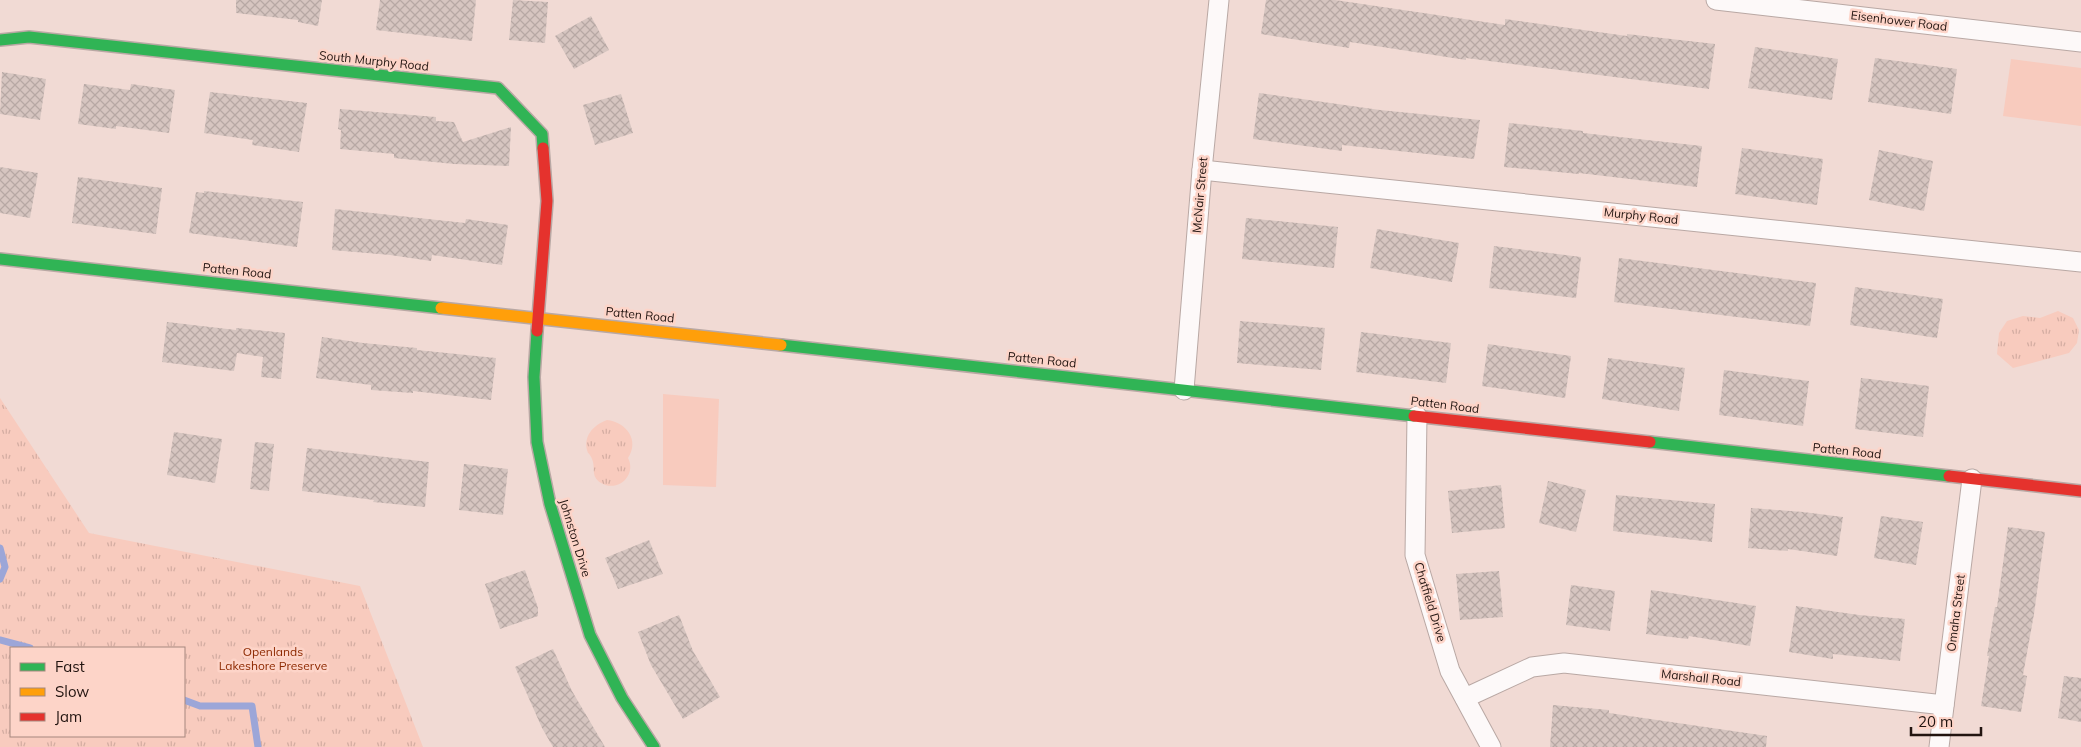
<svg xmlns="http://www.w3.org/2000/svg" width="2081" height="747" font-family="Mulish,sans-serif">
<style>
.park{fill:url(#park-tufts);fill-rule:evenodd}
.pitch{fill:#f8cbbe}
.lines{fill:none;stroke-linecap:round;stroke-linejoin:round}
.stream{stroke:#9ca6d8;stroke-width:7}
.building{fill:url(#building-cross-hatch)}
.street-casing{stroke:#b9a8a4;stroke-width:21}
.fast-casing{stroke:#b9a8a4;stroke-width:14}
.slow-casing{stroke:#b9a8a4;stroke-width:14}
.jam-casing{stroke:#b9a8a4;stroke-width:14}
.street{stroke:#fdf9f9;stroke-width:19}
.fast{stroke:#30b455;stroke-width:11}
.slow{stroke:#ff9f0a;stroke-width:11}
.jam{stroke:#e5322d;stroke-width:11}
.labels{text-anchor:middle;stroke-width:5;stroke-linejoin:round;paint-order:stroke}
.street-label{font-size:12px;fill:#221410;stroke:#fdd4c8}
.park-label{font-size:12px;fill:#8d2901;stroke:#fdd4c8}
</style>
<defs>
<pattern id="park-tufts" width="24" height="20" patternUnits="userSpaceOnUse" patternTransform="scale(1.25)"><rect width="24" height="20" fill="#f8cbbe"/><path d="M3 7l-1-3M5 7V3M7 7l1-3M15 17l-1-3M17 17v-4M19 17l1-3" fill="none" stroke="#d4ada2"/></pattern>
<pattern id="building-cross-hatch" width="8" height="8" patternUnits="userSpaceOnUse" patternTransform="scale(1.25)"><rect width="8" height="8" fill="#d6c5c0"/><path d="M0 0l8 8M0 8l8-8" fill="none" stroke="#b7a8a4"/></pattern>
</defs>
<rect width="100%" height="100%" fill="#f1dad4"/>
<g class="park">
<path d="M 2058,311 L 2073,318 L 2079,330 L 2077,343 L 2069,353 L 2013,368 L 1997,354 L 1999,333 L 2007,321 L 2023,316 L 2040,318 Z"/>
<path d="M 0,398 L 89,533 L 360,586 L 423,747 L 0,747 ZM 11,648 L 184,648 L 184,736 L 11,736 Z"/>
<path d="M 607,420 C 626,422 640,440 628,458 C 637,475 618,493 601,483 C 590,476 596,468 592,459 C 592,458 589,453 588,453 C 582,437 593,425 607,420 Z"/>
</g>
<g class="pitch">
<path d="M 2011,59 L 2081,68 L 2081,126 L 2003,116 Z"/>
<path d="M 663,394 L 719,399 L 716,487 L 663,485 Z"/>
</g>
<g class="lines">
<g class="stream">
<path d="M 0,548 L 5,567 L 0,579"/>
<path d="M 0,640 L 30,648"/>
<path d="M 184,700 L 200,706 L 252,706 L 258,747"/>
</g>
</g>
<g class="building">
<path d="M 236,0 L 322,0 L 318,26 L 298,22 L 298,20 L 236,13 Z"/>
<path d="M 380,0 L 476,0 L 472,41 L 376,30 Z"/>
<path d="M 513,0 L 548,2 L 545,43 L 509,40 Z"/>
<path d="M 1266,0 L 1335,0 L 1505,25 L 1505,19 L 1627,36 L 1627,34 L 1715,44 L 1709,89 L 1466,58 L 1466,60 L 1350,42 L 1349,48 L 1261,34 Z"/>
<path d="M 591,16 L 609,50 L 574,69 L 555,36 Z"/>
<path d="M 1755,47 L 1838,59 L 1832,100 L 1748,88 Z"/>
<path d="M 1875,58 L 1957,69 L 1951,114 L 1868,102 Z"/>
<path d="M 2,72 L 46,79 L 40,120 L 0,114 Z"/>
<path d="M 84,84 L 130,90 L 131,84 L 175,90 L 169,133 L 116,126 L 116,129 L 78,124 Z"/>
<path d="M 210,92 L 307,103 L 299,152 L 252,145 L 253,140 L 204,133 Z"/>
<path d="M 1259,93 L 1380,110 L 1480,120 L 1474,159 L 1342,145 L 1342,151 L 1253,139 Z"/>
<path d="M 621,94 L 633,133 L 595,145 L 583,105 Z"/>
<path d="M 340,109 L 436,117 L 436,121 L 454,122 L 463,142 L 511,127 L 509,166 L 454,164 L 394,158 L 394,154 L 340,149 L 341,130 L 338,129 Z"/>
<path d="M 1509,123 L 1583,131 L 1583,133 L 1702,146 L 1697,187 L 1579,173 L 1579,174 L 1504,167 Z"/>
<path d="M 1742,148 L 1823,159 L 1817,205 L 1735,194 Z"/>
<path d="M 1879,150 L 1933,161 L 1924,211 L 1869,200 Z"/>
<path d="M 0,167 L 38,173 L 30,218 L 0,213 Z"/>
<path d="M 78,177 L 162,188 L 156,234 L 72,223 Z"/>
<path d="M 204,191 L 303,202 L 297,247 L 189,233 L 196,192 L 204,193 Z"/>
<path d="M 335,209 L 465,223 L 466,219 L 508,225 L 502,265 L 432,255 L 431,261 L 390,255 L 332,250 Z"/>
<path d="M 1246,218 L 1338,227 L 1334,268 L 1242,259 Z"/>
<path d="M 1377,229 L 1459,243 L 1452,282 L 1370,268 Z"/>
<path d="M 1494,246 L 1581,257 L 1576,298 L 1489,288 Z"/>
<path d="M 1619,258 L 1816,283 L 1810,326 L 1614,302 Z"/>
<path d="M 1855,287 L 1943,299 L 1937,338 L 1850,325 Z"/>
<path d="M 1240,321 L 1325,328 L 1321,370 L 1237,363 Z"/>
<path d="M 167,322 L 236,330 L 236,328 L 285,333 L 281,379 L 261,377 L 263,357 L 237,353 L 234,371 L 162,362 Z"/>
<path d="M 1361,332 L 1451,343 L 1446,383 L 1356,372 Z"/>
<path d="M 322,337 L 363,343 L 417,348 L 417,350 L 496,358 L 491,400 L 413,391 L 413,393 L 371,390 L 371,385 L 316,378 Z"/>
<path d="M 1488,344 L 1571,356 L 1565,398 L 1482,386 Z"/>
<path d="M 1608,358 L 1685,368 L 1679,411 L 1602,399 Z"/>
<path d="M 1724,370 L 1809,381 L 1803,426 L 1719,415 Z"/>
<path d="M 1861,378 L 1929,386 L 1923,437 L 1855,429 Z"/>
<path d="M 174,432 L 222,439 L 215,483 L 167,475 Z"/>
<path d="M 255,442 L 274,444 L 269,491 L 250,489 Z"/>
<path d="M 307,448 L 429,462 L 425,507 L 373,502 L 374,500 L 302,491 Z"/>
<path d="M 464,464 L 508,469 L 503,515 L 459,510 Z"/>
<path d="M 1548,481 L 1586,490 L 1576,532 L 1539,523 Z"/>
<path d="M 1501,485 L 1505,528 L 1452,533 L 1448,491 Z"/>
<path d="M 1616,495 L 1715,504 L 1712,542 L 1613,531 Z"/>
<path d="M 1751,508 L 1803,512 L 1843,517 L 1837,556 L 1788,549 L 1788,551 L 1748,548 Z"/>
<path d="M 1881,516 L 1923,522 L 1916,565 L 1874,558 Z"/>
<path d="M 2008,527 L 2045,532 L 2034,614 L 2023,675 L 2027,676 L 2021,712 L 1981,706 L 1989,656 L 1987,656 L 1995,607 L 1997,607 Z"/>
<path d="M 649,540 L 663,574 L 618,589 L 605,558 Z"/>
<path d="M 525,570 L 538,608 L 538,616 L 500,629 L 485,584 Z"/>
<path d="M 1499,571 L 1503,617 L 1460,620 L 1456,574 Z"/>
<path d="M 1571,585 L 1615,591 L 1610,631 L 1566,625 Z"/>
<path d="M 1651,590 L 1756,606 L 1750,646 L 1689,636 L 1688,639 L 1646,634 Z"/>
<path d="M 1796,606 L 1859,615 L 1905,619 L 1900,661 L 1833,654 L 1833,659 L 1789,652 Z"/>
<path d="M 679,615 L 693,651 L 720,697 L 683,719 L 651,665 L 638,632 Z"/>
<path d="M 553,649 L 572,691 L 605,747 L 553,747 L 542,728 L 515,667 Z"/>
<path d="M 2064,676 L 2081,678 L 2081,722 L 2058,718 Z"/>
<path d="M 1553,705 L 1609,710 L 1609,713 L 1767,736 L 1766,747 L 1550,747 Z"/>
</g>
<g class="lines">
<g class="street-casing">
<g id="street">
<path d="M 1716,0 L 2081,42"/>
<path d="M 1202,170 L 2081,262"/>
<path d="M 1184,390 L 1202,170 L 1219,0"/>
<path d="M 1417,416 L 1415,555 L 1450,671 L 1491,747"/>
<path d="M 1465,698 L 1532,667 L 1564,663 L 1944,705"/>
<path d="M 1939,747 L 1972,479"/>
</g>
</g>
<g class="fast-casing">
<g id="fast">
<path d="M 0,40 L 29,37 L 498,88 L 542,134 L 543,148"/>
<path d="M 0,259 L 441,308"/>
<path d="M 537,331 L 534,377 L 537,442 L 550,504 L 590,635 L 622,698 L 654,747"/>
<path d="M 781,345 L 1414,416"/>
<path d="M 1650,442 L 1949,476"/>
</g>
</g>
<g class="slow-casing">
<path id="slow" d="M 441,308 L 781,345"/>
</g>
<g class="jam-casing">
<g id="jam">
<path d="M 537,331 L 547,201 L 543,148"/>
<path d="M 1414,416 L 1650,442"/>
<path d="M 1949,476 L 2081,491"/>
</g>
</g>
<use href="#street" class="street"/>
<use href="#fast" class="fast"/>
<use href="#slow" class="slow"/>
<use href="#jam" class="jam"/>
</g>
<g class="labels">
<g class="street-label">
<text transform="translate(1899 21) rotate(7)" y="4">Eisenhower Road</text>
<text transform="translate(374 61) rotate(6)" y="4">South Murphy Road</text>
<text transform="translate(1200 195) rotate(-85)" y="4">McNair Street</text>
<text transform="translate(1641 216) rotate(6)" y="4">Murphy Road</text>
<text transform="translate(237 271) rotate(6)" y="4">Patten Road</text>
<text transform="translate(640 315) rotate(6)" y="4">Patten Road</text>
<text transform="translate(1042 360) rotate(6)" y="4">Patten Road</text>
<text transform="translate(1445 405) rotate(7)" y="4">Patten Road</text>
<text transform="translate(1847 451) rotate(6)" y="4">Patten Road</text>
<text transform="translate(575 538) rotate(73)" y="4">Johnston Drive</text>
<text transform="translate(1430 602) rotate(73)" y="4">Chatfield Drive</text>
<text transform="translate(1956 613) rotate(-83)" y="4">Omaha Street</text>
<text transform="translate(1701 678) rotate(6)" y="4">Marshall Road</text>
</g>
<g class="park-label">
<text x="273" y="656">Openlands<tspan x="273" dy="14">Lakeshore Preserve</tspan></text>
</g>
</g>
<rect x="10" y="647" width="175" height="90" fill="#fdd4c8" stroke="#a5877e"/>
<rect x="20" y="663" width="25" height="8" fill="#30b455" stroke="#a5877e"/>
<text x="55" y="672" font-size="15" fill="#221410">Fast</text>
<rect x="20" y="688" width="25" height="8" fill="#ff9f0a" stroke="#a5877e"/>
<text x="55" y="697" font-size="15" fill="#221410">Slow</text>
<rect x="20" y="713" width="25" height="8" fill="#e5322d" stroke="#a5877e"/>
<text x="55" y="722" font-size="15" fill="#221410">Jam</text>
<path d="M1911 727v8h70v-8" fill="none" stroke="#221410" stroke-width="2.5"/>
<text x="1918" y="727" font-size="15" fill="#221410" stroke="#fdd4c8" stroke-width="4" paint-order="stroke">20 m</text>
</svg>
